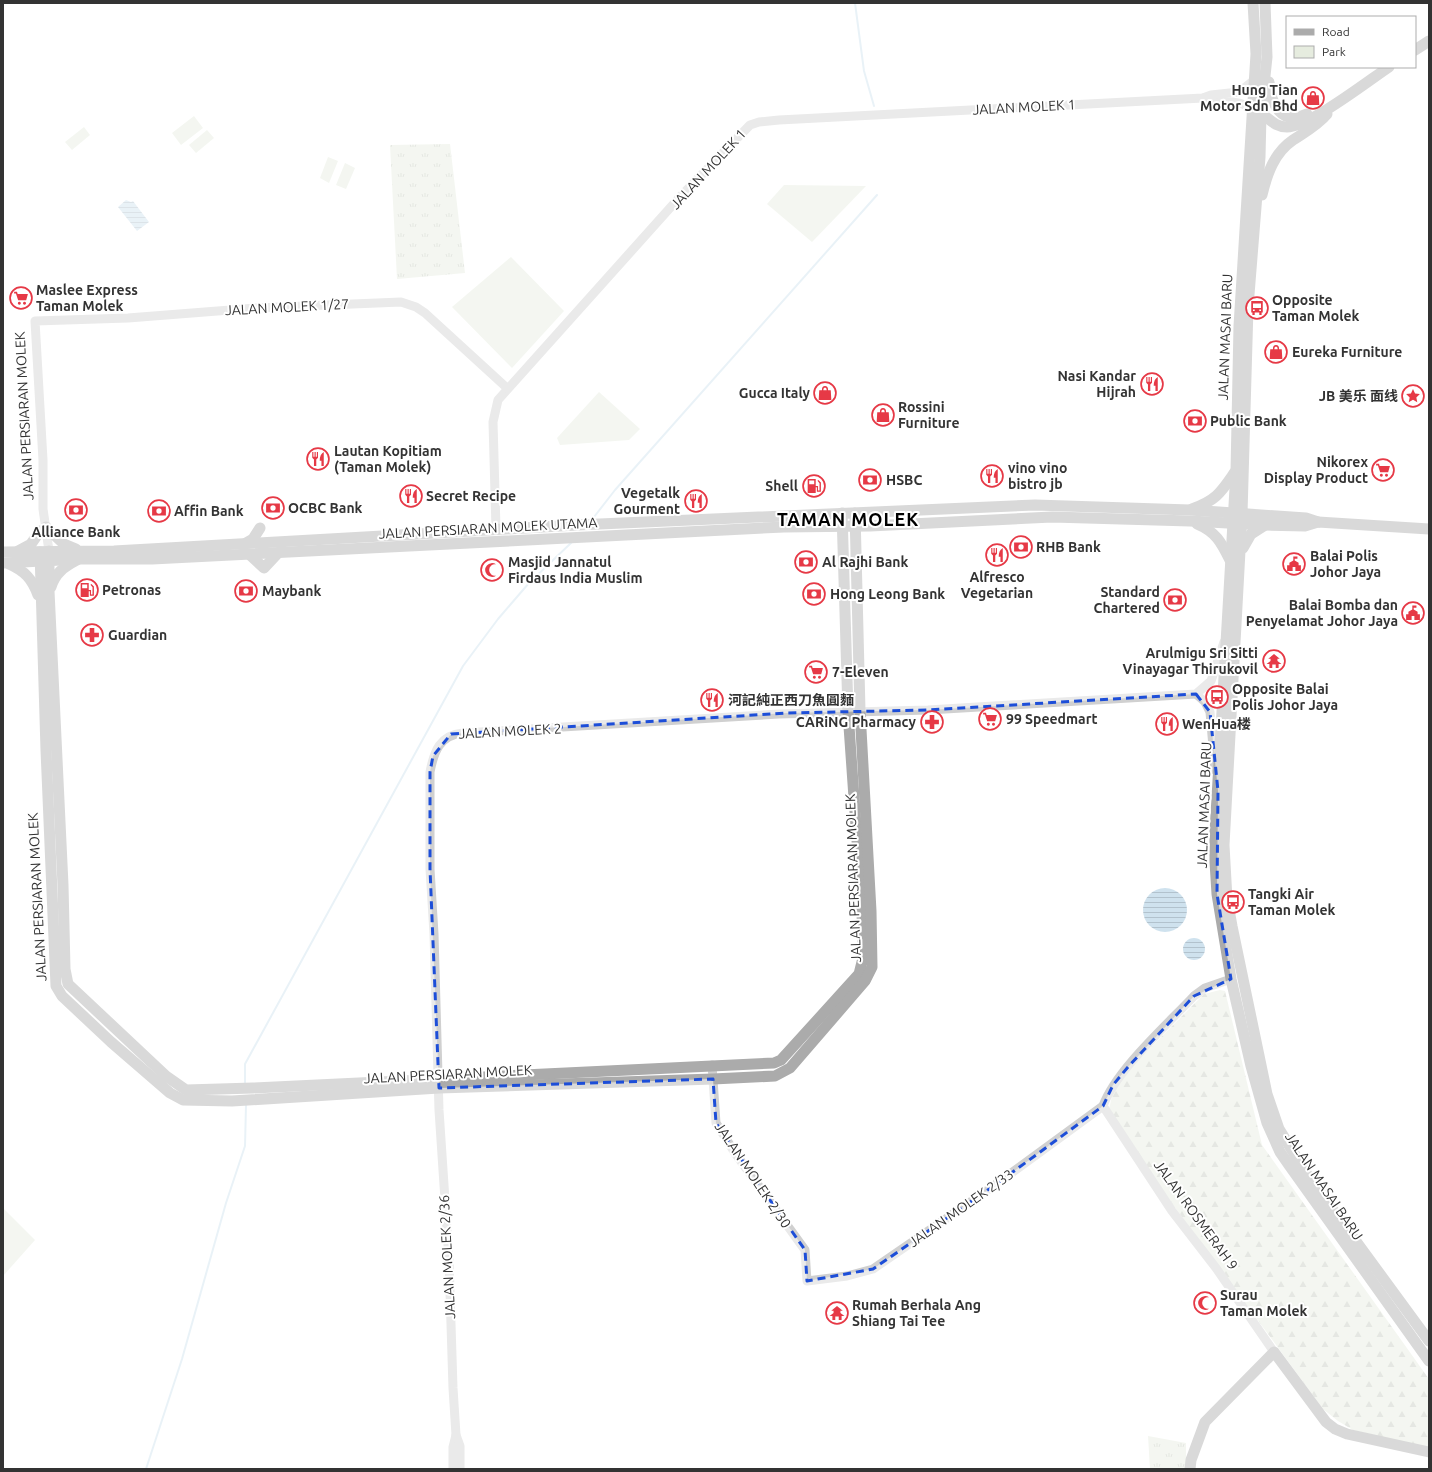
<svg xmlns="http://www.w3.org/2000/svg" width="1432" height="1472" font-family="Ubuntu,'Noto Sans SC',sans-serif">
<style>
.grass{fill:url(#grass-tufts)}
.forest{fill:url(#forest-firs)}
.park{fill:#e6ecdf}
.water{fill:url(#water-rules)}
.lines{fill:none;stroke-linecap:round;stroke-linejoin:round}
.stream{stroke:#cfe2ee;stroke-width:2}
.minor{stroke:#d0d0d0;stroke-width:9}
.major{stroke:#ababab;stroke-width:11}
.marked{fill:none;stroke:#1d4ed8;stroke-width:3;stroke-dasharray:8 5;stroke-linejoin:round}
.labels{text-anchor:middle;stroke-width:4;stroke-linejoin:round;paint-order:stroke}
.poi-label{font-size:14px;font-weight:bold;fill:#333;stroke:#fff;text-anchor:start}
.street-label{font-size:14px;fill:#333;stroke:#fff}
.district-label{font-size:18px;font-weight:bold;letter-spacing:1px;fill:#000;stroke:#fff}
</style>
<defs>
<pattern id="grass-tufts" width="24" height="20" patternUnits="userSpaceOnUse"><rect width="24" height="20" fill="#e6ecdf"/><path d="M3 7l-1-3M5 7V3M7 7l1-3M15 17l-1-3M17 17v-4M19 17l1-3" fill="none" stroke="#c6cbc0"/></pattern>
<pattern id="forest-firs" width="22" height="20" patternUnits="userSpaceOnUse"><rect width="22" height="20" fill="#e6ecdf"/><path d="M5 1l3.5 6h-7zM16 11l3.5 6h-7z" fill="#c6cbc0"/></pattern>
<pattern id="water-rules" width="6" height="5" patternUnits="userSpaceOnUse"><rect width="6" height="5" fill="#cfe2ee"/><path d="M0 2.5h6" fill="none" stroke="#b2c2cd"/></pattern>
</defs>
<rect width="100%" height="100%" fill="#fff"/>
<g class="grass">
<path d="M 450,144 L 465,273 L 397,279 L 390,145 Z"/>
<path d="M 1148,1436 L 1186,1443 L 1186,1469 L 1150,1469 Z"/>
</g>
<path class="forest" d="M 1220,990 L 1225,991 L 1262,1145 L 1429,1379 L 1429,1448 L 1353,1430 L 1338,1421 L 1323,1409 L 1149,1172 L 1109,1110 L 1112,1095 L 1129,1069 L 1204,994 Z"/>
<g class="park">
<path d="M 194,116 L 203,128 L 181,145 L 172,133 Z"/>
<path d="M 84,127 L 90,135 L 72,150 L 65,142 Z"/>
<path d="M 207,130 L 214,138 L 196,153 L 189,145 Z"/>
<path d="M 328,157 L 338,161 L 329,183 L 320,178 Z"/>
<path d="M 345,163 L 355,168 L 346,189 L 336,185 Z"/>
<path d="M 784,185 L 866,186 L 812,242 L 767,204 Z"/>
<path d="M 511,257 L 564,311 L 512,368 L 452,307 Z"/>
<path d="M 599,392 L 640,429 L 629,440 L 560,445 L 557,438 Z"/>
<path d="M 3,1208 L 35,1240 L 3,1276 Z"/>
</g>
<g class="water">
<path d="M 126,200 L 131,202 L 133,201 L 149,222 L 137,231 L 118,207 Z"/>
<circle cx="1165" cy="910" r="22"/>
<circle cx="1194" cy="949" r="11"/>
</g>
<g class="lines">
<g class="stream">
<path d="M 855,3 L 864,71 L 874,106"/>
<path d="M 594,517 L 615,490 L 877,195"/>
<path d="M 245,1084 L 245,1064 L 463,666 L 498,619 L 529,583 L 571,543"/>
<path d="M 146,1469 L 182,1359 L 226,1203 L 245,1146 L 246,1105"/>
</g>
<g class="minor">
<path d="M 1203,98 C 1218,107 1239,96 1251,110"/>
<path d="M 496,529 L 493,422 L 498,400 L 678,199 L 750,125 L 759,122 L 779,120 L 1203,98 L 1211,95 L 1239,92 L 1253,81"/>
<path d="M 49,551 L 43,509 L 43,460 L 35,321 L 128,318 L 256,308 L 401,302 L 416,307 L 425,313 L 507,388"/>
<path d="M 1196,694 L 1205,702 L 1210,712 L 1215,770"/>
<path d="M 712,1065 L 716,1123 L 735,1153 L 805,1250 L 807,1281 L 847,1276 L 873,1269 L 995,1185 L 1103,1106"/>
<path d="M 1103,1106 L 1172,1211 L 1216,1268 L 1274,1352"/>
<path d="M 1103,1106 C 1116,1070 1167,1025 1194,996 L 1205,988 L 1231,979"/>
<path d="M 453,1469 L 453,1447 L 456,1435"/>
<path d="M 460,1469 L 460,1446 L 456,1435 L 453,1388 L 449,1260 L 439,1110 L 434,934 L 430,869 L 430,772 C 434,751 440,735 463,733 L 779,714 L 928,710 L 1196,694 L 1211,681 L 1224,642"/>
</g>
<g class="major">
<path d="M 1253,3 L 1256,54 L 1239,326 L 1236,471 L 1215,832 L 1215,862 L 1217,894 L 1231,979 L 1251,1066 L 1267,1123 L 1280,1152 L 1289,1165 L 1429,1361"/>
<path d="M 1265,3 L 1267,57 L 1261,114 L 1260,157 L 1248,307 L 1242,514 L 1224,845 L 1227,899 L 1232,926 L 1267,1094 L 1279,1129 L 1306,1173 L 1429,1341"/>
<path d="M 1415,50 L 1429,41"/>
<path d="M 1269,82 C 1271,104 1281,126 1307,114"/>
<path d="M 1258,112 C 1268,116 1273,127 1287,127 C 1309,127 1368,81 1389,67"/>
<path d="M 1262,195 C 1267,174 1274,153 1293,140 C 1305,132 1318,125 1327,114"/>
<path d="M 1192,509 C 1217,500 1221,492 1235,472"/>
<path d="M 1197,524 C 1216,532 1221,542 1230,560"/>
<path d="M 46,527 L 64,544 L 76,549"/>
<path d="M 246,543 L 253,539 L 260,528"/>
<path d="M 1243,548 L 1251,534 L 1265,525"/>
<path d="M 18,551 L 31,544 L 40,531"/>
<path d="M 49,551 L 49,591 L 63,885 L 65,969 L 68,984 L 166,1076 L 186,1090 L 253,1088 L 774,1063 L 781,1060 L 859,974 L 863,958 L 862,912 L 848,712 L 842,513"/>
<path d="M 3,552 L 114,551 L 577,525 L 1035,505 L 1190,510 L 1306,518 L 1318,522"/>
<path d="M 40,552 L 46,750 L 56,986 L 62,996 L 111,1042 L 170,1093 L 183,1100 L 232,1101 L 439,1088 L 713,1079 L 775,1076 L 790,1068 L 865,981 L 872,967 L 871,911 L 860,711 L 855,513"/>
<path d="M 250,555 L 264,568 L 278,553"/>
<path d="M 3,563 L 81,559 L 152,559 L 784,527 L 870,526 L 1052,517 L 1190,521 L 1265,525 L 1305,526 L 1318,522 L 1429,529"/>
<path d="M 9,564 C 25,571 32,579 38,595"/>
<path d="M 51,587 C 55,573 64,567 77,560"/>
<path d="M 1190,1469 L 1191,1460 L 1205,1422 L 1274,1352 L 1326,1422 L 1335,1429 L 1347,1434 L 1429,1452"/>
</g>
</g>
<path d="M0 0H1432V1472H0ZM 1196,694 L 1210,712 L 1218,791 L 1217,894 L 1231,979 L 1194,996 L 1128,1067 L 1113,1085 L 1103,1106 L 995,1185 L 873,1269 L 807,1281 L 805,1250 L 716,1123 L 713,1079 L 439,1088 L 430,869 L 430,772 L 433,756 L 451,734 L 787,713 L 928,710 Z" fill="#fff" fill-opacity=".55" fill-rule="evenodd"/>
<path class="marked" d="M 1196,694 L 1210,712 L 1218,791 L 1217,894 L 1231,979 L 1194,996 L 1128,1067 L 1113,1085 L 1103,1106 L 995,1185 L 873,1269 L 807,1281 L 805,1250 L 716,1123 L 713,1079 L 439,1088 L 430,869 L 430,772 L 433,756 L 451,734 L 787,713 L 928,710 Z"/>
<defs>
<g id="shop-ring" transform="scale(1.15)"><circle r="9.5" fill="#fff" stroke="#e63946" stroke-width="1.5"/><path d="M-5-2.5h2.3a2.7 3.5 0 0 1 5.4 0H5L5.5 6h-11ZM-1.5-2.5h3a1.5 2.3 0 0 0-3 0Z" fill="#e63946"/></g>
<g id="supermarket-ring" transform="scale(1.15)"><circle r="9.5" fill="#fff" stroke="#e63946" stroke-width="1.5"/><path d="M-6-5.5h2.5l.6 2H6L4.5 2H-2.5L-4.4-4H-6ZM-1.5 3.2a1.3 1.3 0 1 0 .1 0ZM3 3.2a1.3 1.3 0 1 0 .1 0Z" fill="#e63946"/></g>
<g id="bus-ring" transform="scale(1.15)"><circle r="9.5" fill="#fff" stroke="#e63946" stroke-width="1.5"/><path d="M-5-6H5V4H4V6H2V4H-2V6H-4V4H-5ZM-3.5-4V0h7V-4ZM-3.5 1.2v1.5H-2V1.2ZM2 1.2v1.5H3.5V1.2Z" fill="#e63946"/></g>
<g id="restaurant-ring" transform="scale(1.15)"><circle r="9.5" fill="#fff" stroke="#e63946" stroke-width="1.5"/><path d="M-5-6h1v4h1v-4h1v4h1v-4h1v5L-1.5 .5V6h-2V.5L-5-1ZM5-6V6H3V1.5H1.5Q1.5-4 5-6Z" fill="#e63946"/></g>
<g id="sight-ring" transform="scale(1.15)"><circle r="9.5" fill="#fff" stroke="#e63946" stroke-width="1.5"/><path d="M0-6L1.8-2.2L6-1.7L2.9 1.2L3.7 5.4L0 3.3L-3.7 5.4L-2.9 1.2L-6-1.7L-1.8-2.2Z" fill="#e63946"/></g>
<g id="bank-ring" transform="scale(1.15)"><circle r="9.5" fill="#fff" stroke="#e63946" stroke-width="1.5"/><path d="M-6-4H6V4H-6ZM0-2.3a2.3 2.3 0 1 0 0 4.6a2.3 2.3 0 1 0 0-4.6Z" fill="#e63946"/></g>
<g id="fuel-ring" transform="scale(1.15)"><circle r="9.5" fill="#fff" stroke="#e63946" stroke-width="1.5"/><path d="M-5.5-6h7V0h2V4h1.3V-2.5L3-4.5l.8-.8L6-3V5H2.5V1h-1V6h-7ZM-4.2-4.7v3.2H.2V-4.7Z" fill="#e63946"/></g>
<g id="civic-ring" transform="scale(1.15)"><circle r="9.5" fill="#fff" stroke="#e63946" stroke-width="1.5"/><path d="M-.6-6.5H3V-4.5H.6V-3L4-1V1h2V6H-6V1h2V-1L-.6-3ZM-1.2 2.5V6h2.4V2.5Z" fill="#e63946"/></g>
<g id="mosque-ring" transform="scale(1.15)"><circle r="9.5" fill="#fff" stroke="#e63946" stroke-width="1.5"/><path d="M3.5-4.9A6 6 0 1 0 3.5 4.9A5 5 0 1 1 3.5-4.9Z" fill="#e63946"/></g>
<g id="pharmacy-ring" transform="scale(1.15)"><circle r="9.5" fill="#fff" stroke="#e63946" stroke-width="1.5"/><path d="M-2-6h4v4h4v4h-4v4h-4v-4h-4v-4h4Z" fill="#e63946"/></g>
<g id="temple-ring" transform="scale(1.15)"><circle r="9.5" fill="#fff" stroke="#e63946" stroke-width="1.5"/><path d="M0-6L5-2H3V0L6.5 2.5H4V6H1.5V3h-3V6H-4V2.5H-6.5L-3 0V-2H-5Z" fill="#e63946"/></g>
</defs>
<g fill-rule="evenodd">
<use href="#shop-ring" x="1313" y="98"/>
<use href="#supermarket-ring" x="21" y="298"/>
<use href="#bus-ring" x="1257" y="308"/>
<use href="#shop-ring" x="1276" y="352"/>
<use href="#restaurant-ring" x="1152" y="384"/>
<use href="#shop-ring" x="825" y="393"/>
<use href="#sight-ring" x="1413" y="396"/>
<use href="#shop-ring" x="883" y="415"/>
<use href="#bank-ring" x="1195" y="421"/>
<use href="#restaurant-ring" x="318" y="459"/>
<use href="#supermarket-ring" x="1383" y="470"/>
<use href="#restaurant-ring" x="992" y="476"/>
<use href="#bank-ring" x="870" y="480"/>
<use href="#fuel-ring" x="814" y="486"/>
<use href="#restaurant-ring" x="411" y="496"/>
<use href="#restaurant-ring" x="696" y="501"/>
<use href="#bank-ring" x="273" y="508"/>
<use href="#bank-ring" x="76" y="510"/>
<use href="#bank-ring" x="159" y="511"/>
<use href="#bank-ring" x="1021" y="547"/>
<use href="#restaurant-ring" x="997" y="555"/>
<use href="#bank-ring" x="806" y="562"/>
<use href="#civic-ring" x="1294" y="564"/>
<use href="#mosque-ring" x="492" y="570"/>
<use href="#fuel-ring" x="87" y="590"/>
<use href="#bank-ring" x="246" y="591"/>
<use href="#bank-ring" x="814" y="594"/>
<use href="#bank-ring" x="1175" y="600"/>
<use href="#civic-ring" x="1413" y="613"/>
<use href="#pharmacy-ring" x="92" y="635"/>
<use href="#temple-ring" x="1274" y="661"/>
<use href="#supermarket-ring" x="816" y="672"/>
<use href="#bus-ring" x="1217" y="697"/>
<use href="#restaurant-ring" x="712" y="700"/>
<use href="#supermarket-ring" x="990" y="719"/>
<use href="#pharmacy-ring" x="932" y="722"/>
<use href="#restaurant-ring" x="1167" y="724"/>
<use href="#bus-ring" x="1233" y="902"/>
<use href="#mosque-ring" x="1205" y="1303"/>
<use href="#temple-ring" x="837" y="1313"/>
</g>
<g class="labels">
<g class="poi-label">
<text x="1298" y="95" text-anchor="end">Hung Tian<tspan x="1298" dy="16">Motor Sdn Bhd</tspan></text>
<text x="36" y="295">Maslee Express<tspan x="36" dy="16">Taman Molek</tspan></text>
<text x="1272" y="305">Opposite<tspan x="1272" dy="16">Taman Molek</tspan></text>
<text x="1292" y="357">Eureka Furniture</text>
<text x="1136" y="381" text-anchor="end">Nasi Kandar<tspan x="1136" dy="16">Hijrah</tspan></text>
<text x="810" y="398" text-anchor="end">Gucca Italy</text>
<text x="1398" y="401" text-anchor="end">JB 美乐 面线</text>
<text x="898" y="412">Rossini<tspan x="898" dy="16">Furniture</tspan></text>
<text x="1210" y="426">Public Bank</text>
<text x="334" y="456">Lautan Kopitiam<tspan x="334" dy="16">(Taman Molek)</tspan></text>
<text x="1368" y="467" text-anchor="end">Nikorex<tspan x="1368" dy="16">Display Product</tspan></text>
<text x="1008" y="473">vino vino<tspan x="1008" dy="16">bistro jb</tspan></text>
<text x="886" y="485">HSBC</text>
<text x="798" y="491" text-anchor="end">Shell</text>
<text x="680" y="498" text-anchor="end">Vegetalk<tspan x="680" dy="16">Gourment</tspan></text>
<text x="426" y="501">Secret Recipe</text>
<text x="288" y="513">OCBC Bank</text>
<text x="174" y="516">Affin Bank</text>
<text x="76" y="537" text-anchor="middle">Alliance Bank</text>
<text x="1036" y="552">RHB Bank</text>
<text x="1310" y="561">Balai Polis<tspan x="1310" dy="16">Johor Jaya</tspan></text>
<text x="508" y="567">Masjid Jannatul<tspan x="508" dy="16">Firdaus India Muslim</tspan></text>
<text x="822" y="567">Al Rajhi Bank</text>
<text x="997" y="582" text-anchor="middle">Alfresco<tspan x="997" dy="16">Vegetarian</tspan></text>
<text x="102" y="595">Petronas</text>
<text x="262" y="596">Maybank</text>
<text x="1160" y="597" text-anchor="end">Standard<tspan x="1160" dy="16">Chartered</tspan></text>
<text x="830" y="599">Hong Leong Bank</text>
<text x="1398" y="610" text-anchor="end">Balai Bomba dan<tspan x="1398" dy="16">Penyelamat Johor Jaya</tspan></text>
<text x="108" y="640">Guardian</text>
<text x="1258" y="658" text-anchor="end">Arulmigu Sri Sitti<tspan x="1258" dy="16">Vinayagar Thirukovil</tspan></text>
<text x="832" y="677">7-Eleven</text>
<text x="1232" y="694">Opposite Balai<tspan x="1232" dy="16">Polis Johor Jaya</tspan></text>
<text x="728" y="705">河記純正西刀魚圓麵</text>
<text x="1006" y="724">99 Speedmart</text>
<text x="916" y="727" text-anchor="end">CARiNG Pharmacy</text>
<text x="1182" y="729">WenHua楼</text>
<text x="1248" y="899">Tangki Air<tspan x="1248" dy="16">Taman Molek</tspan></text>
<text x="1220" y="1300">Surau<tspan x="1220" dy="16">Taman Molek</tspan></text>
<text x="852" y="1310">Rumah Berhala Ang<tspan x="852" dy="16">Shiang Tai Tee</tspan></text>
</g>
<g class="street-label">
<text transform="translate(1024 107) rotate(-3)" y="5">JALAN MOLEK 1</text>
<text transform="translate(708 169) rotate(-47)" y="5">JALAN MOLEK 1</text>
<text transform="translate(287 307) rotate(-3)" y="5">JALAN MOLEK 1/27</text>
<text transform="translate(1225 337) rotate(-88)" y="5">JALAN MASAI BARU</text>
<text transform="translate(24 416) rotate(-93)" y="5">JALAN PERSIARAN MOLEK</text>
<text transform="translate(488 528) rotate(-3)" y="5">JALAN PERSIARAN MOLEK UTAMA</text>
<text transform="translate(510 731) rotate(-3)" y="5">JALAN MOLEK 2</text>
<text transform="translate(1204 805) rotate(-88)" y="5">JALAN MASAI BARU</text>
<text transform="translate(853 878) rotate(-92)" y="5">JALAN PERSIARAN MOLEK</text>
<text transform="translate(37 897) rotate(-93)" y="5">JALAN PERSIARAN MOLEK</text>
<text transform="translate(448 1074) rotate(-3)" y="5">JALAN PERSIARAN MOLEK</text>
<text transform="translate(753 1175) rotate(56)" y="5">JALAN MOLEK 2/30</text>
<text transform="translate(1324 1186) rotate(56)" y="5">JALAN MASAI BARU</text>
<text transform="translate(961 1208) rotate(-35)" y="5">JALAN MOLEK 2/33</text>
<text transform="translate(1196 1215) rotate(54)" y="5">JALAN ROSMERAH 9</text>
<text transform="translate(447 1257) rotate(-93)" y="5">JALAN MOLEK 2/36</text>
</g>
<g class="district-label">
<text x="848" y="526">TAMAN MOLEK</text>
</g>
</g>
<rect width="1432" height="1472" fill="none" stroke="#333333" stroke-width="8"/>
<rect x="1286" y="16" width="130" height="52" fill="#ffffff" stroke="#adadad"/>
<rect x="1294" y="29" width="20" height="6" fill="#ababab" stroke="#adadad"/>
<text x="1322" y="36" font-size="12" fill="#333333">Road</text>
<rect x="1294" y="46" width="20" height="12" fill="#e6ecdf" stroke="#adadad"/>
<text x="1322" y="56" font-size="12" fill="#333333">Park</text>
</svg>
